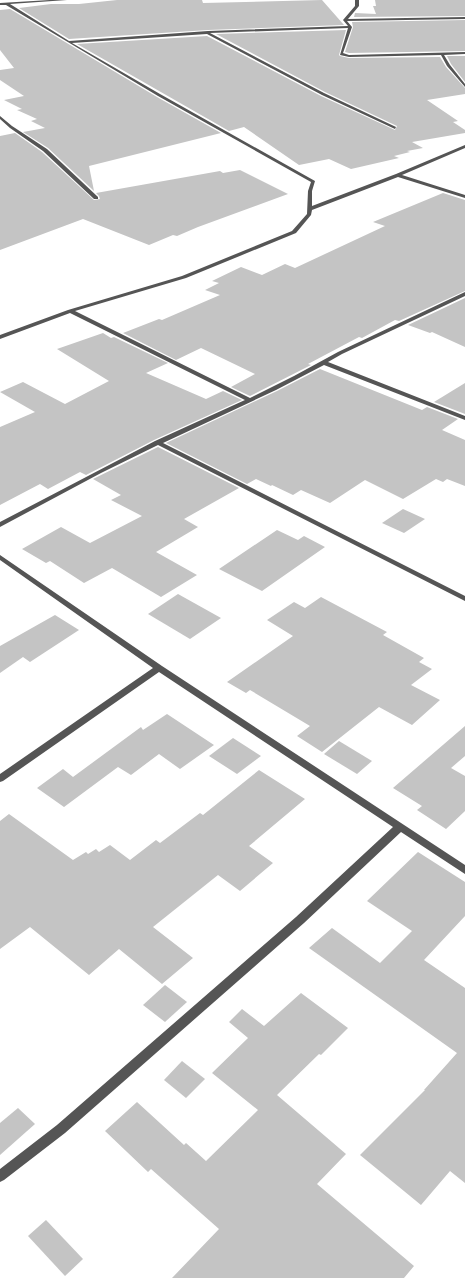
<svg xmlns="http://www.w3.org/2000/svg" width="465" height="1278" font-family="'IBM Plex Sans',sans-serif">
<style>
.building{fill:#c4c4c4}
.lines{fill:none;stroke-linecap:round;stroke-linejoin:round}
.minor{fill:#555;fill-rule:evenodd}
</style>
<rect width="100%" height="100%" fill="#fff"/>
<g class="building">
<path d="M 117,0 L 202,0 L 203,3 L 322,0 L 344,25 L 208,30 L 69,39 L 19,8 L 51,4 L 79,4 Z"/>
<path d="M 375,0 L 465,0 L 465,16 L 354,17 L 355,13 L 376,14 L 373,6 L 376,6 Z"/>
<path d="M 10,9 L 157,97 L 221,133 L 89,166 L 94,191 L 48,148 L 23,132 L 45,128 L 31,121 L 37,119 L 17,110 L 22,109 L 4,100 L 24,96 L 0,80 L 0,70 L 14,68 L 0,50 L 0,10 Z"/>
<path d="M 465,20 L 465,51 L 349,53 L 345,52 L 353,27 L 352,22 Z"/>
<path d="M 346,30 L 339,55 L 340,56 L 349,58 L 440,57 L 446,67 L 465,88 L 465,94 L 427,100 L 458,121 L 453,122 L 465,130 L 465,133 L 412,142 L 423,148 L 407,151 L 410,152 L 394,156 L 399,158 L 351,169 L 329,159 L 299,165 L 244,127 L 229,131 L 77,44 L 207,36 L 321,96 L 395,130 L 397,126 L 325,92 L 216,34 Z"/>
<path d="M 447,56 L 465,56 L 465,82 L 451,64 Z"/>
<path d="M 15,133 L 42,152 L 94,200 L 100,199 L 99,196 L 96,193 L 220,171 L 223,173 L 240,170 L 288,194 L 198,227 L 177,236 L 173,235 L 149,245 L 83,219 L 0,250 L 0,136 Z"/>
<path d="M 443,193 L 465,200 L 465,291 L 399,321 L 395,320 L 362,338 L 359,337 L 308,364 L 311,365 L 250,396 L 231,387 L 255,374 L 201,348 L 176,360 L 123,333 L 159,319 L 162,320 L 220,295 L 205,290 L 219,283 L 212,281 L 241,267 L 262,275 L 285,264 L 295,268 L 385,226 L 373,222 Z"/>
<path d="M 465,298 L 465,347 L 432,332 L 430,333 L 408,325 Z"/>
<path d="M 103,333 L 111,338 L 114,337 L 168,363 L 146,373 L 206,399 L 223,391 L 242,400 L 154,440 L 86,475 L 80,472 L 48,489 L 40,484 L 0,505 L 0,427 L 35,412 L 0,392 L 23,382 L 65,404 L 109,381 L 57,349 Z"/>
<path d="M 320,369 L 422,410 L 427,407 L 458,419 L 442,430 L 465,440 L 465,486 L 447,479 L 443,482 L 436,479 L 403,499 L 365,480 L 330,503 L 301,490 L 293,495 L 272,485 L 271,486 L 256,479 L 247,484 L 166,443 L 277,391 Z"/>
<path d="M 465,383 L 465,414 L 434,402 Z"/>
<path d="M 158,447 L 239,488 L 184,519 L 198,527 L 156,552 L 197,575 L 161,597 L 112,568 L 84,583 L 50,561 L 46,563 L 22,549 L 61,527 L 90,543 L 142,516 L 111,500 L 121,495 L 93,479 Z"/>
<path d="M 403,509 L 425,519 L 404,533 L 382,523 Z"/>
<path d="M 277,530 L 298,540 L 304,536 L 325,547 L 262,591 L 219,569 Z"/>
<path d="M 178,594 L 221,618 L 190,639 L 148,614 Z"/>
<path d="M 321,597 L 387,632 L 383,635 L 424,658 L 419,662 L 432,669 L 411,685 L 440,700 L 412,725 L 379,707 L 322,752 L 297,736 L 310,726 L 250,690 L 246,693 L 227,682 L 293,636 L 267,620 L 294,602 L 305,608 Z"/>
<path d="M 55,615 L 79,630 L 30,662 L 23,657 L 0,673 L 0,646 Z"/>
<path d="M 167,714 L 214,745 L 180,769 L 159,754 L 131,775 L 118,767 L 64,807 L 37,788 L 63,769 L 73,777 L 141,727 L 143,730 Z"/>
<path d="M 465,726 L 465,756 L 451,768 L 465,776 L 465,811 L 446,829 L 417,810 L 422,806 L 393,788 Z"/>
<path d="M 233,738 L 261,756 L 237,774 L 209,756 Z"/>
<path d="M 339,741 L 372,761 L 357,774 L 324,754 Z"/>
<path d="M 259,770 L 305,799 L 249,846 L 273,863 L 240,891 L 218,875 L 153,927 L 193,958 L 162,984 L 119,949 L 89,975 L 30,927 L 0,949 L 0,821 L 9,814 L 73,860 L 86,852 L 88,854 L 96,849 L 99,852 L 110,845 L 130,860 L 156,840 L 160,843 L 200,813 L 203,815 Z"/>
<path d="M 418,852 L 465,882 L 465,916 L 424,960 L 465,988 L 465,1183 L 450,1171 L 421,1205 L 360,1155 L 425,1090 L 424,1090 L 457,1053 L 309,948 L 332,928 L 380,963 L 412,931 L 367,901 Z"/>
<path d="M 165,985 L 187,1002 L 165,1022 L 143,1005 Z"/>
<path d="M 301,993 L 348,1028 L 321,1055 L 319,1054 L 277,1095 L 346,1154 L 317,1184 L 414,1266 L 404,1278 L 172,1278 L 219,1229 L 151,1169 L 148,1172 L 105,1131 L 137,1102 L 184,1145 L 186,1143 L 206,1161 L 258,1110 L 212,1073 L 248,1038 L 229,1022 L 242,1009 L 264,1026 Z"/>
<path d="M 182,1061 L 205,1079 L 186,1098 L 164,1080 Z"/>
<path d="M 18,1108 L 35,1124 L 0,1155 L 0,1123 Z"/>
<path d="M 46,1220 L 83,1259 L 65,1276 L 28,1236 Z"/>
</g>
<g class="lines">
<g class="minor">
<path d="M 50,0 L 67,0 L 10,4 L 69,41 L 208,31 L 348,26 L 343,20 L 355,6 L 355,0 L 359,0 L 359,6 L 348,19 L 465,17 L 465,19 L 347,21 L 352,27 L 343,53 L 349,55 L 465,52 L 465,54 L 444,55 L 450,65 L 465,84 L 465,87 L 447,66 L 441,55 L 349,57 L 340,55 L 348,28 L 210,33 L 324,93 L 396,127 L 395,129 L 322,95 L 207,34 L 72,43 L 160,94 L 315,181 L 312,191 L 312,206 L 396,174 L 465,145 L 465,148 L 402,175 L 465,195 L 465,198 L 398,177 L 312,210 L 311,215 L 296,233 L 186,278 L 75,311 L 250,398 L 294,376 L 338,352 L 465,292 L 465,296 L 342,354 L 328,362 L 465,416 L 465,420 L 324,365 L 276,390 L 163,443 L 465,596 L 465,601 L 158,445 L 101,473 L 0,527 L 0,522 L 155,441 L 245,400 L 70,313 L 0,339 L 0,335 L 68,310 L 182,276 L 292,231 L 307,214 L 308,191 L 311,182 L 158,96 L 6,5 L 0,5 L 0,3 Z"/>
<path d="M 0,116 L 12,126 L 47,149 L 98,197 L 98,199 L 94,199 L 43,151 L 10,128 L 0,119 Z"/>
<path d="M 0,555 L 162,666 L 465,865 L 465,874 L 401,832 L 304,923 L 65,1133 L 4,1180 L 0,1182 L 0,1169 L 57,1125 L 296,917 L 393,827 L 159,672 L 3,781 L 0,782 L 0,774 L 153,668 L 0,560 Z"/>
</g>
</g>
</svg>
